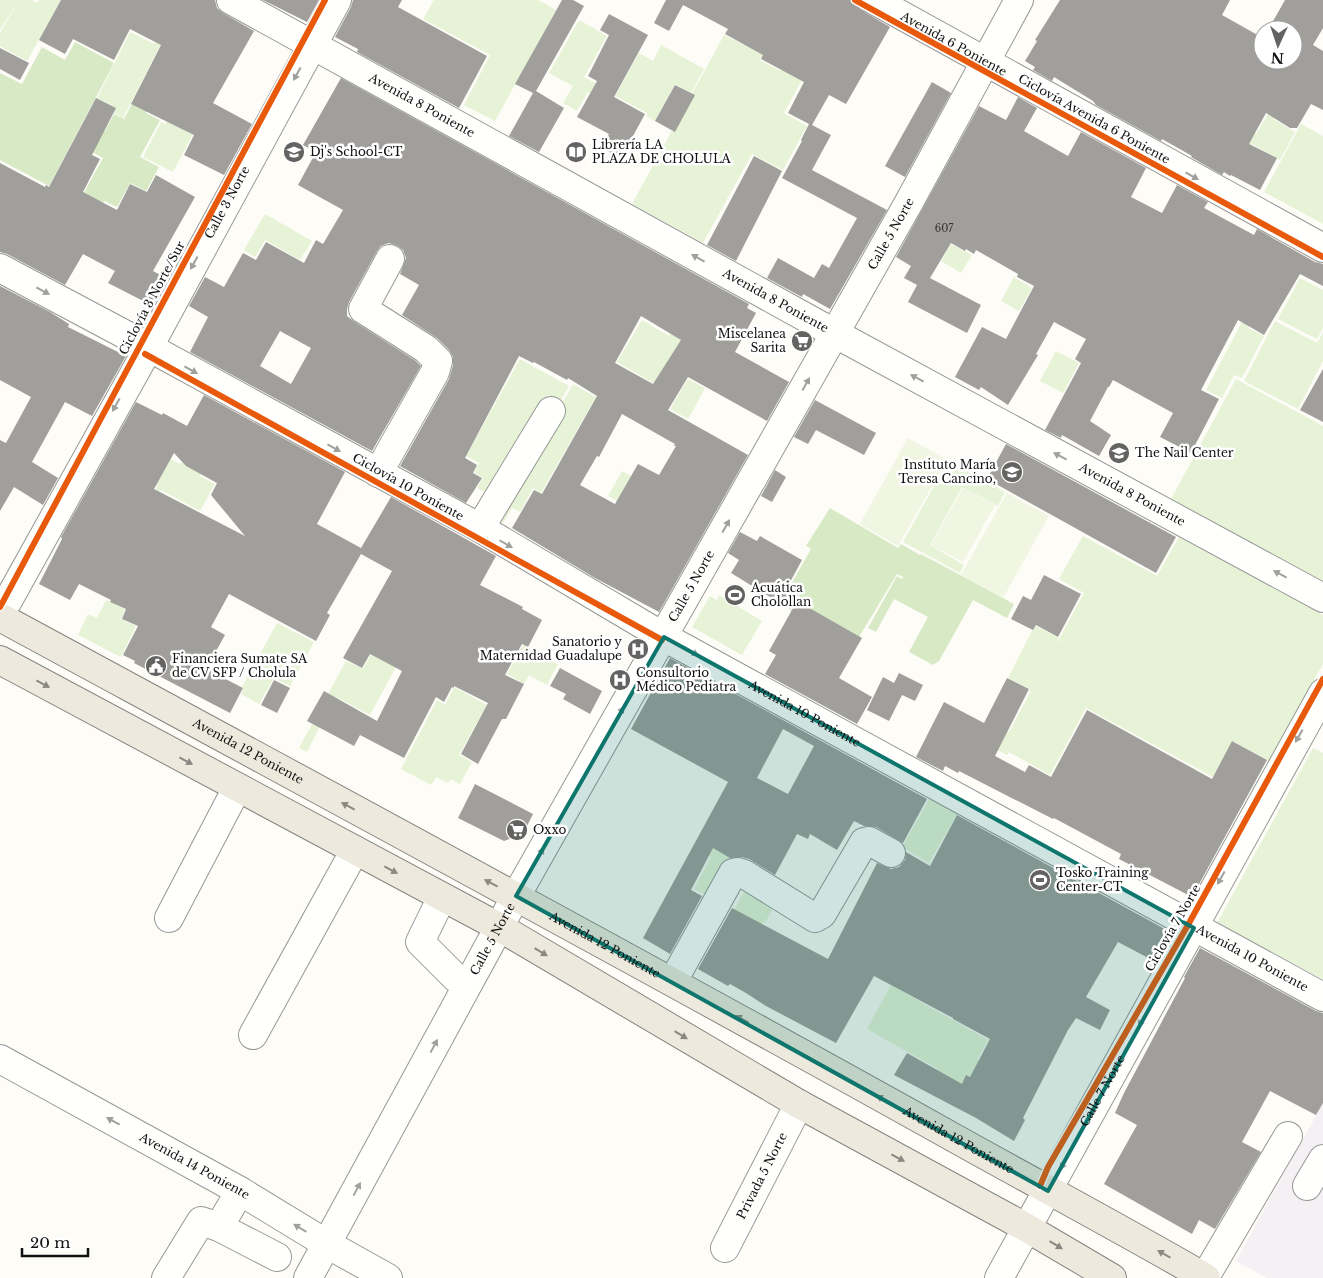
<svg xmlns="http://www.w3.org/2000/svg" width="1323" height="1278" font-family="'Libre Baskerville',serif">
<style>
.industrial{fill:#f5f0f3}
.green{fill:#e7f3d7}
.forest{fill:#d8eac5}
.pitch{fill:#f0f6e1}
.building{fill:#a19f9c;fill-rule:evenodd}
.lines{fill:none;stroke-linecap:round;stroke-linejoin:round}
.minor-casing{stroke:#979795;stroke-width:30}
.major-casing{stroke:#858482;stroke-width:30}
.minor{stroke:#fffffe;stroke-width:28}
.major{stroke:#ede9dc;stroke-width:28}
.cycleway-casing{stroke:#fff;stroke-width:9}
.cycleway{stroke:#e8590c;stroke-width:6}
.oneway{fill:#a0a09f}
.oneway2{fill:#8a8881}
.marked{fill:#0f766e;fill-opacity:0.2;stroke:#0f766e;stroke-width:4;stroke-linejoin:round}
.labels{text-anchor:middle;stroke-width:5;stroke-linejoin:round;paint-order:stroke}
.number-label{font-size:10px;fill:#353434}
.street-label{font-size:12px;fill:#111;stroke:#fff}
.poi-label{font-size:12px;fill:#111;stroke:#fff;text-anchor:start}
</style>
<rect width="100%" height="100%" fill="#fdfcf7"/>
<path class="industrial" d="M 1323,1103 L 1323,1278 L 1267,1278 L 1236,1261 Z"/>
<g class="green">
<path d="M 0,0 L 32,0 L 37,3 L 39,0 L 61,0 L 27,61 L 0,46 L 0,33 L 17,3 L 0,30 Z"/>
<path d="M 434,0 L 538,0 L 556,10 L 495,121 L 464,105 L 490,55 L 423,19 Z"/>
<path d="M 170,13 L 167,32 L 123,118 L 108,110 L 111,105 L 97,98 L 130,32 L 154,44 Z"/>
<path d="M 581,21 L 607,36 L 584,77 L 614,94 L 605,101 L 588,92 L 577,111 L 563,103 L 573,86 L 549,73 L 578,22 Z"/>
<path d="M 753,29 L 771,38 L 760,60 L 780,71 L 789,56 L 809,67 L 784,113 L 807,126 L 783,170 L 752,154 L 703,243 L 632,204 L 724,35 L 744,45 Z"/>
<path d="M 661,45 L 704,69 L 691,93 L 675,84 L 655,121 L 646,116 L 647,113 L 615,96 L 639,53 L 653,61 Z"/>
<path d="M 1283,103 L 1273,119 L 1295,132 L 1280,160 L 1252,144 L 1250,146 L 1235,137 L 1242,125 L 1256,134 L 1271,109 Z"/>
<path d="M 169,117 L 195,130 L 173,172 L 143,157 L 161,122 L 165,124 Z"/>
<path d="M 1301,124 L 1323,136 L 1323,224 L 1264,192 Z"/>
<path d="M 265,214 L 312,241 L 300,260 L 265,240 L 255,257 L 244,250 Z"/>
<path d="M 951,244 L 972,255 L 961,273 L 941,261 Z"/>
<path d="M 1276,257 L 1284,261 L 1248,328 L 1264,336 L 1242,378 L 1234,375 L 1222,398 L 1206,390 Z"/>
<path d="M 1014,277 L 1032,288 L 1019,311 L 1001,301 Z"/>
<path d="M 1300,278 L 1323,290 L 1323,328 L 1317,339 L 1278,319 Z"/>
<path d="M 696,292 L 706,298 L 655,384 L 617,362 L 642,320 L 669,336 Z"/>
<path d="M 1275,321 L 1317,343 L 1323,333 L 1323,361 L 1298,409 L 1244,381 Z"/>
<path d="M 1056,351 L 1079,363 L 1063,393 L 1040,381 Z"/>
<path d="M 520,359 L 569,386 L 494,520 L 475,509 L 486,493 L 477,488 L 483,478 L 474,472 L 479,463 L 466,456 Z"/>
<path d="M 688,379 L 705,388 L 688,419 L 670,409 Z"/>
<path d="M 1236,379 L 1323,426 L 1323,581 L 1171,499 Z"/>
<path d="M 573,384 L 596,397 L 541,493 L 533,488 L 520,512 L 512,508 L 503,523 L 496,519 Z"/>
<path d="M 170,459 L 180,464 L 181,462 L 202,471 L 200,476 L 215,484 L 200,511 L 161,490 L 155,500 L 151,498 L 157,487 L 151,483 Z"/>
<path d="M 948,461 L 1005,492 L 998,506 L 962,487 L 930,545 L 964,565 L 960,573 L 903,542 Z"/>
<path d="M 622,471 L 637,479 L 657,523 L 608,496 Z"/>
<path d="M 1083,536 L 1157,576 L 1179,537 L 1323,615 L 1323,664 L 1269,761 L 1233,741 L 1213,777 L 1086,708 L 1050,775 L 1009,752 L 1007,755 L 997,750 L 1007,731 L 1009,732 L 1030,693 L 1030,689 L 1008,678 L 1032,631 L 1036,626 L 1059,638 L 1057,641 L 1066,645 L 1058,641 L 1084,593 L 1059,579 Z"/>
<path d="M 719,595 L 762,621 L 742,655 L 692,627 L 710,596 L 717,600 Z"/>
<path d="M 106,600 L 125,609 L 121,619 L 136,626 L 121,657 L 78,635 L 88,614 L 97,618 Z"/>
<path d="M 277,623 L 314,642 L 290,686 L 274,678 L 259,704 L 241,694 L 244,688 L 242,687 Z"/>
<path d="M 523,645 L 558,664 L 547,685 L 529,675 L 524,684 L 507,674 Z"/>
<path d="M 373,650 L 398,663 L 370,715 L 338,698 L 321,728 L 319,728 L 307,752 L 299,748 L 346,661 L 363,669 Z"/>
<path d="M 454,687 L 487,705 L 459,755 L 472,762 L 460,784 L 451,779 L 448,783 L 436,777 L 431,785 L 401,769 L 437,700 L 445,705 Z"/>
<path d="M 1313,748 L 1323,753 L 1323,979 L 1217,923 Z"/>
<path d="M 933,793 L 960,809 L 929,863 L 902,847 Z"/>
<path d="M 699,838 L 731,856 L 709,897 L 694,889 L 711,857 L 694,847 Z"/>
<path d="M 744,892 L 773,908 L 765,923 L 763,922 L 761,927 L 733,912 Z"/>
<path d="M 891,985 L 988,1040 L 977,1060 L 999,1073 L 978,1080 L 967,1075 L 951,1103 L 932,1081 L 938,1069 L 867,1029 Z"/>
</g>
<g class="forest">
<path d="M 75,42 L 114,63 L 49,186 L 0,160 L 0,73 L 22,84 L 42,47 L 65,60 Z"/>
<path d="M 134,100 L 149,108 L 146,113 L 160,120 L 140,157 L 159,167 L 146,191 L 130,183 L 117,207 L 104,201 L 99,210 L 80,200 L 103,158 L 89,150 L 100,129 L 105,131 L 114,114 L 124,119 Z"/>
<path d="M 830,508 L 898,548 L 901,544 L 920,555 L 921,554 L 1014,604 L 1007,618 L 973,600 L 939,661 L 933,665 L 909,652 L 928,617 L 894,599 L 876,632 L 868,628 L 897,576 L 902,579 L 904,575 L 903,577 L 897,574 L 859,637 L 807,620 L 790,610 L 802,591 L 791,584 L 811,549 L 806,546 Z"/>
</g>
<g class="pitch">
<path d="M 908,438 L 947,460 L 898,546 L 860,524 Z"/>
<path d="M 963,488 L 995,505 L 963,562 L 931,545 Z"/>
<path d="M 1007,493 L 1049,516 L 1003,598 L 961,575 Z"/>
</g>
<g class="building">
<path d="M 61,0 L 215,0 L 217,8 L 223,13 L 254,31 L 213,103 L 252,124 L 224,175 L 184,155 L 194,135 L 131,104 L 161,45 L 130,29 L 114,60 L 73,39 L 65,54 L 39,40 Z"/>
<path d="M 263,0 L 319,0 L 307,22 Z"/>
<path d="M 353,0 L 402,0 L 398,7 L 487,56 L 459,108 L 357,52 L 358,49 L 335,37 L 351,7 Z"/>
<path d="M 562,0 L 573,0 L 584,6 L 536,91 L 564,108 L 539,152 L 509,136 L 533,93 L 515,84 Z"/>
<path d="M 666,0 L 858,0 L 860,8 L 866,13 L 890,27 L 846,104 L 829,95 L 812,125 L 831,135 L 812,170 L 887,210 L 830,309 L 803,294 L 802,297 L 767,278 L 778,258 L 814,278 L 822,264 L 829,268 L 857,218 L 782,178 L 802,141 L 801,140 L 809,124 L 788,113 L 804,82 L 761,59 L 763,55 L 725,34 L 728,29 L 683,5 L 669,31 L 654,23 Z"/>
<path d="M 1060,0 L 1230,0 L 1222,15 L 1263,38 L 1263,60 L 1293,60 L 1293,30 L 1268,30 L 1285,0 L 1323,0 L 1323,28 L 1313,45 L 1323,51 L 1323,110 L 1311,104 L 1297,128 L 1290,128 L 1266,113 L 1249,144 L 1277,158 L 1260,190 L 1231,175 L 1230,176 L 1224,172 L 1222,175 L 1191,157 L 1192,156 L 1162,139 L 1161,141 L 1096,105 L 1093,101 L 1054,77 L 1052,81 L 1033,70 L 1035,67 L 1025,61 L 1037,41 L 1035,40 Z"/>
<path d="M 609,14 L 648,35 L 614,97 L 645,114 L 621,158 L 602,148 L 609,134 L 577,117 L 597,81 L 588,76 L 609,35 L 600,30 Z"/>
<path d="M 0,48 L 29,63 L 20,80 L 0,69 Z"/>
<path d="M 341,78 L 749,304 L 747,308 L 756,313 L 735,352 L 789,382 L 767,421 L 688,377 L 668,410 L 748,455 L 659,612 L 595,578 L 512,528 L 534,490 L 542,494 L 597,396 L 568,378 L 567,380 L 534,362 L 533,363 L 519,356 L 465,458 L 477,465 L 473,473 L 482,478 L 466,503 L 400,466 L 449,379 L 453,365 L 453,357 L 449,350 L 437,338 L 402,315 L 419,285 L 400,274 L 406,258 L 403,250 L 398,246 L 389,243 L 381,246 L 377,251 L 349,302 L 347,309 L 347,316 L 355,322 L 416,361 L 421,366 L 372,451 L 190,352 L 208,317 L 189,306 L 205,277 L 224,287 L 243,253 L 256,260 L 266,242 L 304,263 L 316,240 L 323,244 L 343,210 L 298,185 L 316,152 L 303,145 ZM 641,316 L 681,340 L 653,384 L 615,363 ZM 280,331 L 311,348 L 291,384 L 260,366 ZM 622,414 L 675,444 L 674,446 L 676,446 L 659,475 L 638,464 L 615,504 L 580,485 L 597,456 L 599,457 Z"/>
<path d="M 932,82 L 951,93 L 905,177 L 885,166 Z"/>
<path d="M 675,85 L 695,95 L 675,132 L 655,121 Z"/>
<path d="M 1018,97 L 1037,108 L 1024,131 L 1068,156 L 1081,132 L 1146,168 L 1131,197 L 1162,213 L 1177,185 L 1208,202 L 1204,208 L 1254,235 L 1257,229 L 1315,262 L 1323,264 L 1323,286 L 1300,274 L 1264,335 L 1238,320 L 1201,390 L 1219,399 L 1191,453 L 1160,437 L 1173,413 L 1113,380 L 1109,387 L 1108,387 L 1090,421 L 1111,435 L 1099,456 L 1062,435 L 1061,438 L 1045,430 L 1081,363 L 1075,359 L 1086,339 L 1054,322 L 1036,354 L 1038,355 L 1008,405 L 981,387 L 979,390 L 955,377 L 982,327 L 1006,339 L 1034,286 L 1017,277 L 1018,274 L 976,250 L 974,254 L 966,249 L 965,251 L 951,243 L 930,278 L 981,305 L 967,333 L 908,302 L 917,285 L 904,278 L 911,266 L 896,257 L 979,106 L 1006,120 Z"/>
<path d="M 96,98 L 116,108 L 92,155 L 100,159 L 83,192 L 117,210 L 130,184 L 147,192 L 156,175 L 195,197 L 153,271 L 168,279 L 153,306 L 108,283 L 115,271 L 83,254 L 65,285 L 7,254 L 0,252 L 0,163 L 45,187 L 46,185 L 49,187 Z"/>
<path d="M 754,156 L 782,171 L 736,261 L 707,245 Z"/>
<path d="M 0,286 L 50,312 L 69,324 L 68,327 L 126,356 L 92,416 L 65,402 L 32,462 L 58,478 L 43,505 L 14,487 L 0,511 L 0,440 L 6,443 L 31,397 L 0,380 Z"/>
<path d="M 1323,369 L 1323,422 L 1300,410 Z"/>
<path d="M 204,395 L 345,472 L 317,524 L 361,548 L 391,497 L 496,556 L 480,585 L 523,607 L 522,609 L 542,620 L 528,647 L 522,644 L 505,675 L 524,684 L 506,719 L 502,719 L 478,764 L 461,754 L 488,703 L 454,686 L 454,688 L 452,687 L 444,702 L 436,697 L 404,758 L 360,735 L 354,746 L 307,721 L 324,691 L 377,721 L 402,671 L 370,654 L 362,668 L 343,658 L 392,571 L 361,554 L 327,613 L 330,615 L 316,641 L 229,594 L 211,627 L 225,635 L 206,669 L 243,688 L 230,713 L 134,663 L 135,661 L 123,655 L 138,626 L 122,619 L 126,609 L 110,602 L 111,600 L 79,584 L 70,600 L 39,584 L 62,539 L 61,537 L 136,402 L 162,415 L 163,413 L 187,426 ZM 174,453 L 186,466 L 217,483 L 211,495 L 245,536 L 154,489 Z"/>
<path d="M 815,400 L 876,433 L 864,455 L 816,430 L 808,444 L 794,437 Z"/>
<path d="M 1006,444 L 1176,537 L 1156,573 L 987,479 Z"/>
<path d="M 775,470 L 786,477 L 772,502 L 761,496 Z"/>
<path d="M 740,532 L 757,541 L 760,536 L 802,560 L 789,584 L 801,590 L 790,609 L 731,573 L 739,560 L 728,553 Z"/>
<path d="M 1044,575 L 1081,594 L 1058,637 L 1036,625 L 1033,630 L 1011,619 L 1023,596 L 1031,600 Z"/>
<path d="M 797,601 L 862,638 L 839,678 L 872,697 L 857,724 L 765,674 L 776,655 L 769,651 Z"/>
<path d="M 670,658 L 927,799 L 903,843 L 876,827 L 864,826 L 854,821 L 837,850 L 810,834 L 808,839 L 797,834 L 775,875 L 749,859 L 742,857 L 730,858 L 713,848 L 691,890 L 702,896 L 670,954 L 643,938 L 728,782 L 631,729 ZM 783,729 L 814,746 L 788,794 L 757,778 Z"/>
<path d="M 560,668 L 602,691 L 590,714 L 563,699 L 566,694 L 550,686 Z"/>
<path d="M 899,673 L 923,685 L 915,701 L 902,695 L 889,721 L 867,710 L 883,677 L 894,683 Z"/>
<path d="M 1007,678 L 1029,689 L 995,756 L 1025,772 L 1029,765 L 1051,777 L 1087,710 L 1212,779 L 1232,741 L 1267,760 L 1192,897 L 1119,859 L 1121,854 L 1054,818 L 1053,819 L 959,771 L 958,773 L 945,766 L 943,771 L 916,757 L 944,702 L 984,723 Z"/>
<path d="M 274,680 L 290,688 L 277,713 L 261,705 Z"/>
<path d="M 475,784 L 533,814 L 523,834 L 504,841 L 458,818 Z"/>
<path d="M 957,815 L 1172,933 L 1156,962 L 1118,942 L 1086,997 L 1110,1010 L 1100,1030 L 1076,1018 L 1068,1030 L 1023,1118 L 1025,1120 L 1014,1141 L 976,1118 L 894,1075 L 907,1053 L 962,1084 L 966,1075 L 970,1077 L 990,1039 L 953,1019 L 953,1018 L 874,976 L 836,1043 L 766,1006 L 746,993 L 730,984 L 728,986 L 698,969 L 732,908 L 828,959 L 877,863 L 891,869 L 899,867 L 905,860 L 906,852 L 930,866 Z"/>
<path d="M 1200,948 L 1316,1011 L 1323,1013 L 1323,1103 L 1316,1115 L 1270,1091 L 1242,1142 L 1261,1152 L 1215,1229 L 1199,1220 L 1192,1234 L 1104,1184 L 1137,1125 L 1115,1113 L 1124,1093 L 1185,978 L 1184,977 Z"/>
</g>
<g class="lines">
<g class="minor-casing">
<g id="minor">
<path id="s1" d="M 231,0 L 834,333 L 1323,598"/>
<path id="s2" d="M 874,0 L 1323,248"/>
<path id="s3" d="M 0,268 L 141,343 L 480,528 L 664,637 L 1323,997"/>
<path d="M 378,473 L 435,372 L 438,361 L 426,349 L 363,309 L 390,259"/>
<path d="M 480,528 L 551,411"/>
<path id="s4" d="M 0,615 L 145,354 L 337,0"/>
<path d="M 442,897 L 420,942 L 456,978 L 467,983"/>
<path d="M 169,918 L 237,788"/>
<path d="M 673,981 L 733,873 L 738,872 L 744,874 L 815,918 L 822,914 L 864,842 L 869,841 L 891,853"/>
<path d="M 253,1035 L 355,850"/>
<path id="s5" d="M 0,1059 L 240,1191 L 327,1244 L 388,1278"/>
<path d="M 1307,1186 L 1323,1159"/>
<path d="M 240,1191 L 219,1227 L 277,1257"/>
<path id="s6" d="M 725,1248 L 799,1104"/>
<path d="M 1205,1277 L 1288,1136"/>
<path d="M 166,1278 L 201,1221 L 219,1227"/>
<path id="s7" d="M 308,1278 L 516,896 L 908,204 L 1019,0"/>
<path id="s8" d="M 999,1278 L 1323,693"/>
</g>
</g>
<g class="major-casing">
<g id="major">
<path id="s9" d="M 0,617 C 314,787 628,956 940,1130 C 1029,1180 1118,1227 1206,1278"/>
<path d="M 0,660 L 499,927 L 799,1104 L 1027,1228 L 1112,1278"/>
</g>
</g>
<use href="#minor" class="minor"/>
<use href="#major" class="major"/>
<g class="cycleway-casing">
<g id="cycleway">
<path d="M 855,0 L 1323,257"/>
<path d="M 145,354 L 662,640"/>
<path d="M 0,607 L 325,0"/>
<path d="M 1040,1186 L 1048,1167 L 1188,925 L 1323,679"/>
</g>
</g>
<use href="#cycleway" class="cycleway"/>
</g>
<defs><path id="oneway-solid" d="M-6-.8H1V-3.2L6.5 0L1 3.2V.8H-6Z" transform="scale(1.25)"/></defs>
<g class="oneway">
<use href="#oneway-solid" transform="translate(297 74) rotate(119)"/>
<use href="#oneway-solid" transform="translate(1192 176) rotate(29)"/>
<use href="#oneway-solid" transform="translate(698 258) rotate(-151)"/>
<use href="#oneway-solid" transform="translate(194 263) rotate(119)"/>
<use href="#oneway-solid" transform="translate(43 291) rotate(28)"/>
<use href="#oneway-solid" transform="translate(191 370) rotate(29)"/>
<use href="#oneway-solid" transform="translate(917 378) rotate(-152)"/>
<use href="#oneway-solid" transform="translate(806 384) rotate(-61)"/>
<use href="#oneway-solid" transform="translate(116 405) rotate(119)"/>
<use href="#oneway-solid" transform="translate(334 448) rotate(29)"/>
<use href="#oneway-solid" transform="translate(1060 456) rotate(-152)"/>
<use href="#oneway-solid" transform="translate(726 526) rotate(-61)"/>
<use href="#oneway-solid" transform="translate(506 544) rotate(30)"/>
<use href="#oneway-solid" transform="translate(1280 574) rotate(-152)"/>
<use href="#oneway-solid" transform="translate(692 652) rotate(29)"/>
<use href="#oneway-solid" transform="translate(620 713) rotate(-60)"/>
<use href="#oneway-solid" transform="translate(1299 736) rotate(119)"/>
<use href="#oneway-solid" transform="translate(540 854) rotate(-60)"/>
<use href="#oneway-solid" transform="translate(1221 878) rotate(119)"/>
<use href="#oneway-solid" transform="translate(1142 1020) rotate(119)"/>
<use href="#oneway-solid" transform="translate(434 1046) rotate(-62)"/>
<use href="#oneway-solid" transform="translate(113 1121) rotate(-151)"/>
<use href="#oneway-solid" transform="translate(1064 1163) rotate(119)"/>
<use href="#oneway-solid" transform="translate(357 1189) rotate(-62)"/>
<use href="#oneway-solid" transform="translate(300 1228) rotate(-149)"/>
</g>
<g class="oneway2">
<use href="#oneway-solid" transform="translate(43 684) rotate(28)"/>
<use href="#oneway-solid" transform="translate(186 761) rotate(28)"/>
<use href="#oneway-solid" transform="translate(348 806) rotate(-152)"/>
<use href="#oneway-solid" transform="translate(391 870) rotate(28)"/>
<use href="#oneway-solid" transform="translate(491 883) rotate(-152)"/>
<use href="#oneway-solid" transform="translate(541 952) rotate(31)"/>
<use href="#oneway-solid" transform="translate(742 1019) rotate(-151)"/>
<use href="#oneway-solid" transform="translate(681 1035) rotate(31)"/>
<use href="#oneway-solid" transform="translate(883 1099) rotate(-151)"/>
<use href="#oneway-solid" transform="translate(898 1158) rotate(28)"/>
<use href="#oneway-solid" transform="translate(1056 1245) rotate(31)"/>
<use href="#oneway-solid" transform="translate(1164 1254) rotate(-150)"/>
</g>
<path class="marked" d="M 664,637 L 1194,928 L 1048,1191 L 516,896 Z"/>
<defs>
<g id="school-disc" transform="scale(1.125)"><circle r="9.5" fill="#646362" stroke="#fff"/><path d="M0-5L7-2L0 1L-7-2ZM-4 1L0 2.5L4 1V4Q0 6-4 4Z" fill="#fff"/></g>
<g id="library-disc" transform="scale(1.125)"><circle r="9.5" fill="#646362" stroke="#fff"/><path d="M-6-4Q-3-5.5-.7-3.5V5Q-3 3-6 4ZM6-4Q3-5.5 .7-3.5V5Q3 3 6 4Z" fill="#fff"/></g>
<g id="supermarket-disc" transform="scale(1.125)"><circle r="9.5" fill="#646362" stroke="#fff"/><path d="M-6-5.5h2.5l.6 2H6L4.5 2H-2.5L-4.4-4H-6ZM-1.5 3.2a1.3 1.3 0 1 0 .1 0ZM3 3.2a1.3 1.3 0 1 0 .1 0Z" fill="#fff"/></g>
<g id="stadium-disc" transform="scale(1.125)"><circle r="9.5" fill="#646362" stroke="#fff"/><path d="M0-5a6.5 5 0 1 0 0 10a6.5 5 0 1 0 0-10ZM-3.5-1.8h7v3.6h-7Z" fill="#fff"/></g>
<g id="hospital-disc" transform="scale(1.125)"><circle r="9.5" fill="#646362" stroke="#fff"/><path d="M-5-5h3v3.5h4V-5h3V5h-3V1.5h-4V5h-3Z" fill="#fff"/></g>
<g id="civic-disc" transform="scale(1.125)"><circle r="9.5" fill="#646362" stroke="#fff"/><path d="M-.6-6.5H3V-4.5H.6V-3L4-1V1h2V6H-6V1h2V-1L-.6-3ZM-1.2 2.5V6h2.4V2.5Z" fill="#fff"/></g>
</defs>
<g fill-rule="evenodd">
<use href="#school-disc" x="294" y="152"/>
<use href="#library-disc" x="576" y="152"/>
<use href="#supermarket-disc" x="802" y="341"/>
<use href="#school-disc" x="1119" y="453"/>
<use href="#school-disc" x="1012" y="472"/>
<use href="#stadium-disc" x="735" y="595"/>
<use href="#hospital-disc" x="638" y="649"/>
<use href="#civic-disc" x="156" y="666"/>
<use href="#hospital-disc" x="620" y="680"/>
<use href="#supermarket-disc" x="517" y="830"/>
<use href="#stadium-disc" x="1040" y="880"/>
</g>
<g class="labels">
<g class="number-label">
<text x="944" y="232">607</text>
</g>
<g class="street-label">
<text dy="4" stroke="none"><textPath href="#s2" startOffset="91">Avenida 6 Poniente</textPath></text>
<text dy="4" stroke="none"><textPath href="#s1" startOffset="218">Avenida 8 Poniente</textPath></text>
<text transform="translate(1094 119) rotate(29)" y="4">Ciclovía Avenida 6 Poniente</text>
<text dy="4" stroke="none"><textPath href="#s4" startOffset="471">Calle 3 Norte</textPath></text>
<text dy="4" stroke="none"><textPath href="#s7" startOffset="1196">Calle 5 Norte</textPath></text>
<text transform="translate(152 298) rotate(-62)" y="4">Ciclovía 3 Norte/Sur</text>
<text dy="4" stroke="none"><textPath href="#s1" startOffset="622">Avenida 8 Poniente</textPath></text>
<text transform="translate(408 487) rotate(29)" y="4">Ciclovía 10 Poniente</text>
<text dy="4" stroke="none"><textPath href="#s1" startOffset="1028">Avenida 8 Poniente</textPath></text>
<text dy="4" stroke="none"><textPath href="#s7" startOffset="791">Calle 5 Norte</textPath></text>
<text dy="4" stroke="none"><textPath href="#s3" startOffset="920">Avenida 10 Poniente</textPath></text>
<text dy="4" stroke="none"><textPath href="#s9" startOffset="282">Avenida 12 Poniente</textPath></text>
<text transform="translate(1173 928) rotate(-60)" y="4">Ciclovía 7 Norte</text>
<text dy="4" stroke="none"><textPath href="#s7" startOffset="386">Calle 5 Norte</textPath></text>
<text dy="4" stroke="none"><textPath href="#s9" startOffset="688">Avenida 12 Poniente</textPath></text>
<text dy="4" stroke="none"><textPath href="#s3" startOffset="1430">Avenida 10 Poniente</textPath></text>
<text dy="4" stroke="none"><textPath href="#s8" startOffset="214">Calle 7 Norte</textPath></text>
<text dy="4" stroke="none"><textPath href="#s9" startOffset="1092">Avenida 12 Poniente</textPath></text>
<text dy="4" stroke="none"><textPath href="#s5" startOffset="222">Avenida 14 Poniente</textPath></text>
<text dy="4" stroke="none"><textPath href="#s6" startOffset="81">Privada 5 Norte</textPath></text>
</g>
<g class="poi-label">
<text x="592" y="149">Librería LA<tspan x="592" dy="14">PLAZA DE CHOLULA</tspan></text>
<text x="310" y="156">Dj's School-CT</text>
<text x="786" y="338" text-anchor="end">Miscelanea<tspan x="786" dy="14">Sarita</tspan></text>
<text x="1135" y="457">The Nail Center</text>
<text x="996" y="469" text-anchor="end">Instituto María<tspan x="996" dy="14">Teresa Cancino,</tspan></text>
<text x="751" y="592">Acuática<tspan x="751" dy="14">Cholollan</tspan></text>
<text x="622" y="646" text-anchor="end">Sanatorio y<tspan x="622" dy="14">Maternidad Guadalupe</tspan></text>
<text x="172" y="663">Financiera Sumate SA<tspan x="172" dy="14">de CV SFP / Cholula</tspan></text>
<text x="636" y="677">Consultorio<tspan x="636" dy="14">Médico Pediatra</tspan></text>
<text x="533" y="834">Oxxo</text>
<text x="1056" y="877">Tosko Training<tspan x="1056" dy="14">Center-CT</tspan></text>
</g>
</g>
<g transform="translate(1278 45) rotate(183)"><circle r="24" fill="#ffffff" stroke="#a0a0a0"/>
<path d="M0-4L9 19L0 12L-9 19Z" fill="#646362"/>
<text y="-8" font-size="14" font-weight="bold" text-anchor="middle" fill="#111111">N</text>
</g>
<path d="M22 1248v8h66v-8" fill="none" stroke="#111111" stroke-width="2.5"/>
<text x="30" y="1248" font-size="15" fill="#111111" stroke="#ffffff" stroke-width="4" paint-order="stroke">20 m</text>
</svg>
